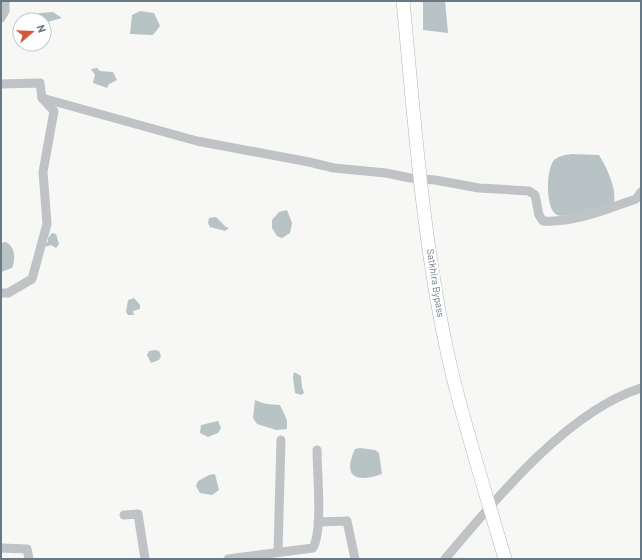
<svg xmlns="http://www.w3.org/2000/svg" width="642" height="560" font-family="Barlow,sans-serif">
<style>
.water{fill:#b8c3c6}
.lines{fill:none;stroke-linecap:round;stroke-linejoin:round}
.highway-casing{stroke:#b2b6b9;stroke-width:14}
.minor{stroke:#bfc3c6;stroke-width:9}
.highway{stroke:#fff;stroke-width:13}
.labels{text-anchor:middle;stroke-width:4;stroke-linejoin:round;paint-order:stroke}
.street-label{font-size:10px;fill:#697883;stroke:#fff}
</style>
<rect width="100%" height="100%" fill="#f7f7f5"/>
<g class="water">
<path d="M 423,1 L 445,1 L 448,33 L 423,30 Z"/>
<path d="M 140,11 L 154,13 L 160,26 L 153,35 L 130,34 L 132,15 Z"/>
<path d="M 53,12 L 62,18 L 44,23 L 44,20 L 35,20 L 39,13 Z"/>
<path d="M 97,68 L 100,71 L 113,72 L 117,80 L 109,84 L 107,88 L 93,83 L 95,75 L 91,69 Z"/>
<path d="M 571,154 L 599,155 C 607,168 617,189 614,203 C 604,206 564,219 557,215 C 545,209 546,169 554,160 C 559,156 565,155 571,154 Z"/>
<path d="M 287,210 L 292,223 L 290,233 L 282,238 L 277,236 L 272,228 L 272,220 L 279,212 Z"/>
<path d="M 216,217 L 226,227 L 229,228 L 225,231 L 210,227 L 208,223 L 209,218 Z"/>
<path d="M 52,233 L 56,234 L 59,244 L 56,248 L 51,245 L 45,247 L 45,243 L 48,242 L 48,238 Z"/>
<path d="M 6,242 C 15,247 16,259 12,268 L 1,272 L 1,243 Z"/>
<path d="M 134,298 L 140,305 L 140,309 L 133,311 L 134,315 L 128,315 L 126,312 L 128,300 Z"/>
<path d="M 155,350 L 159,351 L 161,356 L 159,360 L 151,363 L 147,355 L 149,351 Z"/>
<path d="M 294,372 L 301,376 L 302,387 L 304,393 L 301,395 L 295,393 L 293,378 Z"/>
<path d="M 255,400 C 265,405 269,404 280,405 L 287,420 L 287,429 L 276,430 L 257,424 L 253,418 Z"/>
<path d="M 218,421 L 221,428 L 218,433 L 208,437 L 200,433 L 201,425 Z"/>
<path d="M 360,448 L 375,450 L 379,453 L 382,474 C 356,483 342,477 355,449 Z"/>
<path d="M 215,474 L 219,490 L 212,495 L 200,493 L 196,486 L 198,481 L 209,475 Z"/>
</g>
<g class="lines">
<g class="highway-casing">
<path id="highway" d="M 403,1 C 415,125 423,251 452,373 C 467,435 487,497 505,559"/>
</g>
<g class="minor">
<path d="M 1,18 L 5,11 L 5,1"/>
<path d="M 1,84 L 40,83 L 42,98 L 54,111 L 43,172 L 47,224 L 32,279 L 8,293 L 1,293"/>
<path d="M 42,98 L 197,141 L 309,162 L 334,168 L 386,173 L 410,178 L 435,180 L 479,188 L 529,191 L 535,195 L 539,215 L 543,221 C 575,223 607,209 636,199 L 641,192"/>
<path d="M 124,515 L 138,514 L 145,559"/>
<path d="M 318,522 L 347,521 L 355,559"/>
<path d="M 1,548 L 27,549 L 29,559"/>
<path d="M 278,552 L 281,440"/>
<path d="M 228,559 L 313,548 C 323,529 317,474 317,450"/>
<path d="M 445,559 C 494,501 567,411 641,388"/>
</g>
<use href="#highway" class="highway"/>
</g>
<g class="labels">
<g class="street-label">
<text transform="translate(436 283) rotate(81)" y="4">Satkhira Bypass</text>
</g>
</g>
<rect width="642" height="560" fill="none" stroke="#697883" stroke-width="4"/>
<g transform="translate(32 32) rotate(71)"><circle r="19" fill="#ffffff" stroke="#c3c9cd"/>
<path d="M0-3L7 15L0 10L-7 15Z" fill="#d35939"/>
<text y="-6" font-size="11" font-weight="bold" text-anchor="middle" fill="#697883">N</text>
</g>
</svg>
